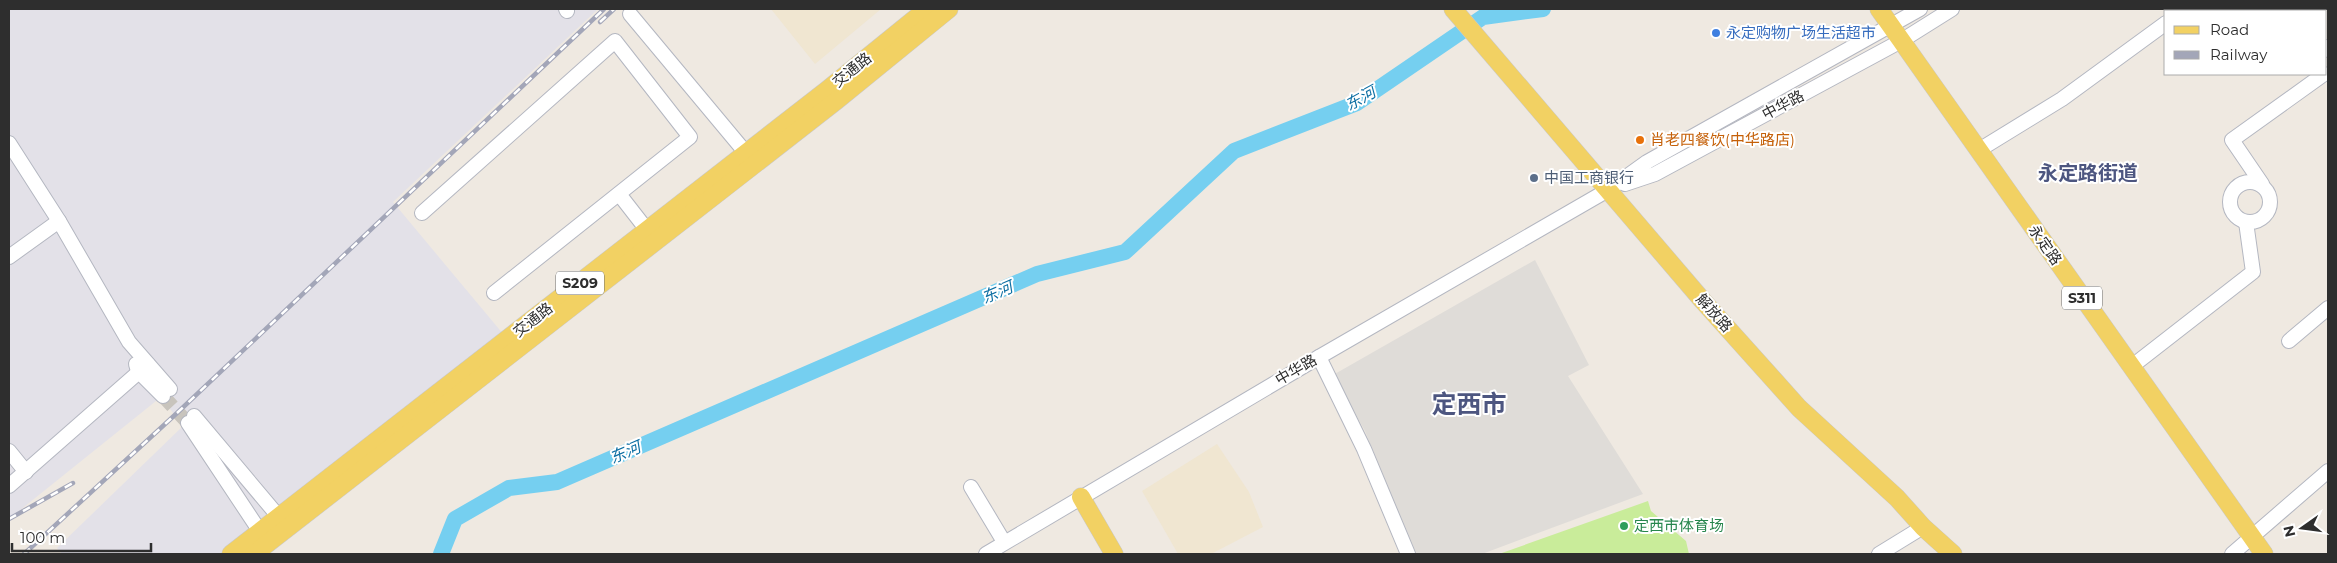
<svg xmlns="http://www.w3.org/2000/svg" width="2337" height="563" font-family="Montserrat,'Noto Sans SC',sans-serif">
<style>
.industrial{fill:#e3e1e8}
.education{fill:#f0e6d1}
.pitch{fill:#c9ec9a}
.plaza{fill:#dfdcd8}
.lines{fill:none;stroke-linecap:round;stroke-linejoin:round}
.river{stroke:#75cff0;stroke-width:16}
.minor-tunnel{stroke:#c8c4bd;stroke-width:14;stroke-dasharray:14 7;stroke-linecap:butt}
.minor-casing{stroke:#b4b7c1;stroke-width:16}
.major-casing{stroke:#c9c9c9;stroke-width:19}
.minor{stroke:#fff;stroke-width:14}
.major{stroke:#f2d163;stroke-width:18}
.rail-casing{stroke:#a3a6b8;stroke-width:4.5}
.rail{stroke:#fff;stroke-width:2.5;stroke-dasharray:8;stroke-linecap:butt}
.shop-dot{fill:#3f7fe0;stroke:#fff;stroke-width:2}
.food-dot{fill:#e8710a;stroke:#fff;stroke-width:2}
.service-dot{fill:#5c6f8a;stroke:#fff;stroke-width:2}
.leisure-dot{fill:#2e9e5b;stroke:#fff;stroke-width:2}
.labels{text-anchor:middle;stroke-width:4;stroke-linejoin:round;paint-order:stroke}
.shield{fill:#fff;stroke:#6d6d6d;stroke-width:1}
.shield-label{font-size:14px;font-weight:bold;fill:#2e2e2e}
.shop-label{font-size:15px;fill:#366cbe;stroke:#fff;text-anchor:start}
.street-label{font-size:15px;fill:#2e2e2e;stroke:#fff}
.food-label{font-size:15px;fill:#c56008;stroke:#fff;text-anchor:start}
.service-label{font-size:15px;fill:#4e5e75;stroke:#fff;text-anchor:start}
.leisure-label{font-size:15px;fill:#27864d;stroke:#fff;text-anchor:start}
.water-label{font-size:16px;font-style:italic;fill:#0d6fa3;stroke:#fff}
.district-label{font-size:20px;font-weight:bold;fill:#4d5680;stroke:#fff}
.town-label{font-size:25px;font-weight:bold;fill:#4d5680;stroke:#fff}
</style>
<rect width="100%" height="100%" fill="#efe9e1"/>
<path class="industrial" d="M 9,9 L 598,9 L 393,202 L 514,347 L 225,554 L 62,554 L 57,548 L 183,426 L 161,397 L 9,519 Z"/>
<g class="education">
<path d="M 771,9 L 881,9 L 815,64 Z"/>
<path d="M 1217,444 L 1249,492 L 1263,527 L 1211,554 L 1178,554 L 1142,491 Z"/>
</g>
<path class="pitch" d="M 1648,501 L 1651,511 L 1686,541 L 1689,554 L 1499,554 Z"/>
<path class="plaza" d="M 1535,260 L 1589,365 L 1568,376 L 1643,494 L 1482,554 L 1414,554 L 1365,431 L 1333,375 Z"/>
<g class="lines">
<path class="river" d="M 441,554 L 455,519 L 509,488 L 557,482 L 1037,274 L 1125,252 L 1234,151 L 1357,103 L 1483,17 L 1543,9"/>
<path class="minor-tunnel" d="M 163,396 L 188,423"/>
<g class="minor-casing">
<g id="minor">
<path d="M 566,9 L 567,11"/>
<path d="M 2289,9 L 2290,11"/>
<path d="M 2300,9 L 2302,11"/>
<path d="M 2182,11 L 2186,9"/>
<path d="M 630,14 L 746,153"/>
<path d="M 2326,47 L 2328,50"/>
<path d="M 9,143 L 59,221 L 129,342 L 170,389"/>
<path d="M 1979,150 L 2062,99 L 2166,23"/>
<circle cx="2250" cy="202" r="20"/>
<path d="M 1625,184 L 1655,174 L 1901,41 L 1952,9"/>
<path d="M 2262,184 L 2232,140 L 2324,74"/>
<path d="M 619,194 L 647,230"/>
<path d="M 422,213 L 615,41 L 690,137 L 494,293"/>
<path d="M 9,257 L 59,221"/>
<path d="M 2289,341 L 2328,308"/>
<path d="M 1319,357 L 1364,449 L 1408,554"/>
<path d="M 136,364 L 138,371 L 163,396"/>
<path d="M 2131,367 L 2253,272 L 2246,222"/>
<path d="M 194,416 L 284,523"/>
<path d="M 188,423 L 265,539"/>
<path d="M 9,451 L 26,472"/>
<path d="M 9,486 L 148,364"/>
<path d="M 971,487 L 1004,542"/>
<path d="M 986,554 L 1319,357 L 1608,190 L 1647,162 L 1920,9"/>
<path d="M 1879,554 L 1923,527"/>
<path d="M 2232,554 L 2328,471"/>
</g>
</g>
<g class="major-casing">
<g id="major">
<path d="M 1453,9 L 1703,301 L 1799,408 L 1897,498 L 1923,527 L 1953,554"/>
<path d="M 1879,9 L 2264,554"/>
<path d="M 1081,497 L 1114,554"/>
<path d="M 231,554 L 827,90 L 927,9"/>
<path d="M 254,554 L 836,101 L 949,9"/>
</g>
</g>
<use href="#minor" class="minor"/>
<use href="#major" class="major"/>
<g class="rail-casing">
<g id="rail">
<path d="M 600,22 L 614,9"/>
<path d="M 9,519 L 73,483"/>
<path d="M 24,554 L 177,413 L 604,9"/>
</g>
</g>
<use href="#rail" class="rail"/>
</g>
<circle class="shop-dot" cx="1716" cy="33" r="5"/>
<circle class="food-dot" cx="1640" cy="140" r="5"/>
<circle class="service-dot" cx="1534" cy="178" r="5"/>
<circle class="leisure-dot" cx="1624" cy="526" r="5"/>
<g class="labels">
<g class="shield">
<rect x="556" y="271.5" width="48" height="23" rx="4"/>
<rect x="2062" y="286.5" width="40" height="23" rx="4"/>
</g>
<g class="shield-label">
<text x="580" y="288">S209</text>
<text x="2082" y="303">S311</text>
</g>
<g class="shop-label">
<text x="1726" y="38">永定购物广场生活超市</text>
</g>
<g class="street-label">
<text transform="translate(852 70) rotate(-39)" y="5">交通路</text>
<text transform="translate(1783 105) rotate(-28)" y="5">中华路</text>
<text transform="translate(2045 245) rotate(55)" y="5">永定路</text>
<text transform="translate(1714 313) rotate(48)" y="5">解放路</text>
<text transform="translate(533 320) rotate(-38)" y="5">交通路</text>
<text transform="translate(1296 370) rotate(-30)" y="5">中华路</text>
</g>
<g class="food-label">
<text x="1650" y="145">肖老四餐饮(中华路店)</text>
</g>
<g class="service-label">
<text x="1544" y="183">中国工商银行</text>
</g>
<g class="leisure-label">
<text x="1634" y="531">定西市体育场</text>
</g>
<g class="water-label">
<text transform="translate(1360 98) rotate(-29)" y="6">东河</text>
<text transform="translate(997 292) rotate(-23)" y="6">东河</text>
<text transform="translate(625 452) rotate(-23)" y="6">东河</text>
</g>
<g class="district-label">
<text x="2088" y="180">永定路街道</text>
</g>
<g class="town-label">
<text x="1469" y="413">定西市</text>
</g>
</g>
<rect width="2337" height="563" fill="none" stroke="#2e2e2e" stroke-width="20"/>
<rect x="2164" y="10" width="162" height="65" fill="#ffffff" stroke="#ababab"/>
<rect x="2174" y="26" width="25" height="8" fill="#f2d163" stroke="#ababab"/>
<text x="2210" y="35" font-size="15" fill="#2e2e2e">Road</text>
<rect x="2174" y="51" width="25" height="8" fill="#a3a6b8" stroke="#ababab"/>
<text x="2210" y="60" font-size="15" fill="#2e2e2e">Railway</text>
<g transform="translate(2302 528) rotate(256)" stroke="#ffffff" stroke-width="4" paint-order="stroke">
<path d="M0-4L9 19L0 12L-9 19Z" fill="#2e2e2e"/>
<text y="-8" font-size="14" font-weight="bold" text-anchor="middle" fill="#2e2e2e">N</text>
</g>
<path d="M12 543v8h139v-8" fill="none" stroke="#2e2e2e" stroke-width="2.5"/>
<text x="20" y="543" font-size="15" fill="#2e2e2e" stroke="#ffffff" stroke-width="4" paint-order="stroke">100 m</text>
</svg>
